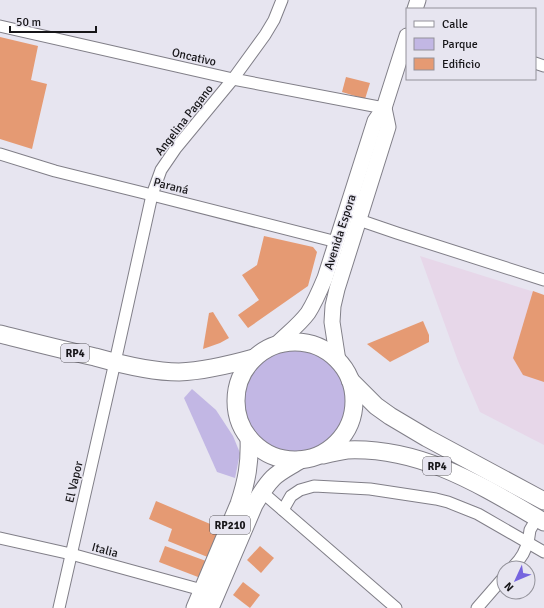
<svg xmlns="http://www.w3.org/2000/svg" width="544" height="608" font-family="Signika,sans-serif">
<style>
.industrial{fill:#e7d7e9}
.green{fill:#c2b7e4}
.building{fill:#e59a73}
.lines{fill:none;stroke-linecap:round;stroke-linejoin:round}
.street-casing{stroke:#817f88;stroke-width:13}
.secondary-casing{stroke:#817f88;stroke-width:17}
.primary-casing{stroke:#817f88;stroke-width:19}
.street{stroke:#fff;stroke-width:11}
.secondary{stroke:#fff;stroke-width:15}
.primary{stroke:#fff;stroke-width:17}
.labels{text-anchor:middle;stroke-width:3;stroke-linejoin:round;paint-order:stroke}
.shield{fill:#e7e5f0;stroke:#555359;stroke-width:1}
.shield-label{font-size:11px;font-weight:bold;fill:#161518}
.street-label{font-size:12px;fill:#161518;stroke:#e7e5f0}
</style>
<rect width="100%" height="100%" fill="#e7e5f0"/>
<path class="industrial" d="M 420,256 L 544,295 L 544,445 L 480,412 L 458,361 Z"/>
<g class="green">
<circle cx="294" cy="401" r="54"/>
<path d="M 192,389 L 216,410 L 233,436 L 240,453 L 235,478 L 217,472 L 184,398 Z"/>
</g>
<g class="building">
<path d="M 0,37 L 38,46 L 31,80 L 47,84 L 32,149 L 0,139 Z"/>
<path d="M 346,77 L 370,83 L 365,99 L 342,92 Z"/>
<path d="M 264,236 L 313,247 L 317,252 L 308,286 L 248,328 L 238,315 L 259,300 L 242,275 L 257,265 Z"/>
<path d="M 533,291 L 544,295 L 544,382 L 523,375 L 513,358 Z"/>
<path d="M 213,312 L 229,338 L 220,343 L 203,349 L 209,313 Z"/>
<path d="M 423,321 L 429,335 L 429,342 L 390,362 L 367,344 Z"/>
<path d="M 156,501 L 222,529 L 210,558 L 168,541 L 172,529 L 149,519 Z"/>
<path d="M 165,546 L 206,561 L 201,574 L 198,577 L 159,562 Z"/>
<path d="M 260,546 L 274,558 L 261,573 L 247,560 Z"/>
<path d="M 243,582 L 260,595 L 250,608 L 233,595 Z"/>
</g>
<g class="lines">
<g class="street-casing">
<g id="street">
<path d="M 0,26 L 233,79 L 384,108"/>
<path d="M 535,63 L 544,66"/>
<path d="M 0,154 L 55,171 L 152,195 L 337,242"/>
<path d="M 359,220 L 397,233 L 544,280"/>
<path d="M 262,492 L 396,608"/>
<path d="M 283,510 L 291,496 L 300,490 L 314,486 L 370,489 L 436,499 L 448,502 L 478,514 L 544,552"/>
<path d="M 0,538 L 71,554 L 202,590"/>
<path d="M 512,568 L 519,560 L 523,554 L 528,543 L 530,530 L 537,518"/>
<path d="M 59,608 L 115,362 L 152,195 L 161,170 L 176,148 L 233,79 L 265,35 L 274,20 L 282,0"/>
<path d="M 477,608 L 504,577"/>
</g>
</g>
<g class="secondary-casing">
<g id="secondary">
<path d="M 415,9 L 418,0"/>
<path d="M 277,344 C 287,334 299,325 308,313 C 315,302 320,290 325,278 L 375,121 L 384,108 L 407,36"/>
<path d="M 338,361 L 332,322 L 333,306 L 337,289 L 388,127 L 384,108"/>
</g>
</g>
<g class="primary-casing">
<g id="primary">
<path d="M 0,334 C 32,342 63,350 95,357 C 120,364 153,372 179,372 C 204,371 229,365 254,358"/>
<circle cx="295" cy="401" r="59"/>
<path d="M 350,380 L 376,406 L 390,416 L 427,438 L 544,501"/>
<path d="M 323,455 C 331,453 339,451 347,450 C 422,447 482,486 544,522"/>
<path d="M 195,608 L 239,504 C 247,480 250,463 249,438"/>
<path d="M 210,608 L 254,505 C 260,495 265,486 273,478 C 280,471 291,466 300,460"/>
</g>
</g>
<use href="#street" class="street"/>
<use href="#secondary" class="secondary"/>
<use href="#primary" class="primary"/>
</g>
<g class="labels">
<g class="shield">
<rect x="61" y="344" width="28" height="18" rx="3"/>
<rect x="423" y="457" width="28" height="18" rx="3"/>
<rect x="210" y="516" width="40" height="18" rx="3"/>
</g>
<g class="shield-label">
<text x="75" y="357">RP4</text>
<text x="437" y="470">RP4</text>
<text x="230" y="529">RP210</text>
</g>
<g class="street-label">
<text transform="translate(194 57) rotate(13)" y="4">Oncativo</text>
<text transform="translate(184 120) rotate(-52)" y="4">Angelina Pagano</text>
<text transform="translate(171 186) rotate(14)" y="4">Paraná</text>
<text transform="translate(340 232) rotate(-72)" y="4">Avenida Espora</text>
<text transform="translate(74 482) rotate(-77)" y="4">El Vapor</text>
<text transform="translate(105 550) rotate(15)" y="4">Italia</text>
</g>
</g>
<rect x="406" y="8" width="130" height="72" fill="#e7e5f0" stroke="#93929a"/>
<rect x="414" y="21" width="20" height="6" fill="#ffffff" stroke="#93929a"/>
<text x="442" y="28" font-size="12" fill="#161518">Calle</text>
<rect x="414" y="38" width="20" height="12" fill="#c2b7e4" stroke="#93929a"/>
<text x="442" y="48" font-size="12" fill="#161518">Parque</text>
<rect x="414" y="58" width="20" height="12" fill="#e59a73" stroke="#93929a"/>
<text x="442" y="68" font-size="12" fill="#161518">Edificio</text>
<g transform="translate(516 580) rotate(226)"><circle r="19" fill="#e7e5f0" stroke="#93929a"/>
<path d="M0-3L7 15L0 10L-7 15Z" fill="#7664df"/>
<text y="-6" font-size="11" font-weight="bold" text-anchor="middle" fill="#161518">N</text>
</g>
<path d="M10 26v6h86v-6" fill="none" stroke="#161518" stroke-width="2"/>
<text x="16" y="26" font-size="12" fill="#161518" stroke="#e7e5f0" stroke-width="3" paint-order="stroke">50 m</text>
</svg>
